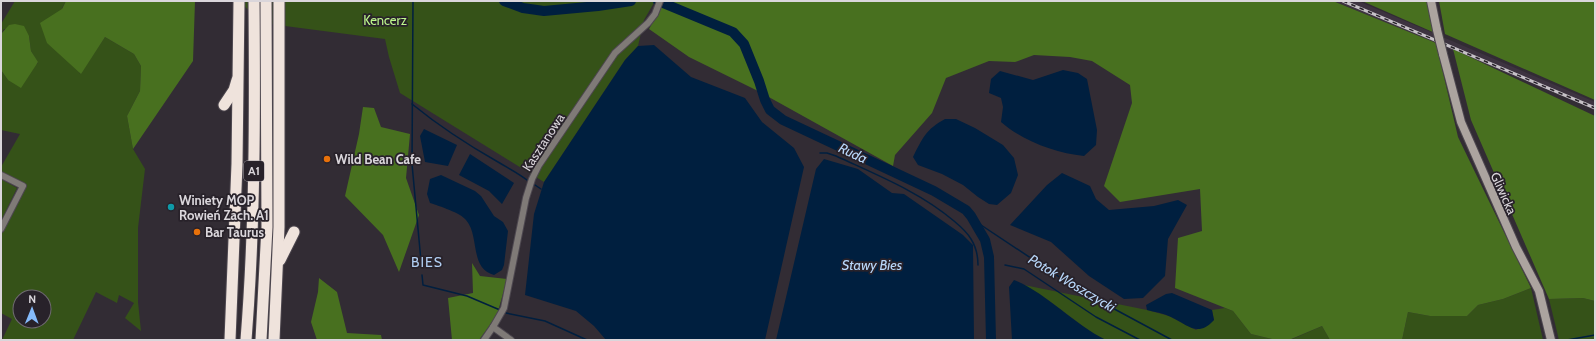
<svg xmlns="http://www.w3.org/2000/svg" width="1596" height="341" font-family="Cabin,sans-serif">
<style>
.built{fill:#3d3340}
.green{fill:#355218;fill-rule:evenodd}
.forest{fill:#48701f}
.water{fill:#001f3f}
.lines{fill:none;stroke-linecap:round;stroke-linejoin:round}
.stream{stroke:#001f3f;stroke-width:1.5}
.river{stroke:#001f3f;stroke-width:10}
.street-casing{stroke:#4d474f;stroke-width:8}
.secondary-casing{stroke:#4d474f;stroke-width:10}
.highway-casing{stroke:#4d474f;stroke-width:13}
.street{stroke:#7f7a77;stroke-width:6}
.secondary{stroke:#aca49f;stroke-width:8}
.highway{stroke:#efe3dc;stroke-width:11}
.rail-casing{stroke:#c6c1c7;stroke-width:3}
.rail{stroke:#28222a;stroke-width:1.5;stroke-dasharray:4.5;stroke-linecap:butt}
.secondary-bridge-casing{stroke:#4d474f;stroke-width:10;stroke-linecap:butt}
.secondary-bridge{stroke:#aca49f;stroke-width:8}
.food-dot{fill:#e8710a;stroke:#28222a;stroke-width:1.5}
.culture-dot{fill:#0f9aa8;stroke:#28222a;stroke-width:1.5}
.labels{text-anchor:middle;stroke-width:3.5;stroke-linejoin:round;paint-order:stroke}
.shield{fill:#28222a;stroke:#a5a0a6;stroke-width:1}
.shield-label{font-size:12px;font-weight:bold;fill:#dad6db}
.park-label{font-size:13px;fill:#bef88d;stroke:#28222a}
.street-label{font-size:13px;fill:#dad6db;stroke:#28222a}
.poi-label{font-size:13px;font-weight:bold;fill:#dad6db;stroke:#28222a;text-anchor:start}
.water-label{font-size:14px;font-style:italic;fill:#b8d7fa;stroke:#28222a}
.neighbourhood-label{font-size:14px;letter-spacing:1px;fill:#b1cef2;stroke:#28222a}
</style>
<rect width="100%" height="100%" fill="#322c34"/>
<path class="built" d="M 1334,1 L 1358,1 L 1595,102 L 1595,110 Z"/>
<g class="green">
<path d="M 15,1 L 66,1 L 62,8 L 80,74 L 105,37 L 134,54 L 141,66 L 140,91 L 127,116 L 133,149 L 145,169 L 138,228 L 138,302 L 141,331 L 125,318 L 134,303 L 119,295 L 117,303 L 96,292 L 73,340 L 2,340 L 12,319 L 1,313 L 1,234 L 23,189 L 1,173 L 1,167 L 20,134 L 1,130 L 1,70 L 8,80 L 38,63 L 31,51 L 29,36 L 4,29 L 1,34 L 1,24 ZM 20,297 L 44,297 L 44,321 L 20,321 Z"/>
<path d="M 239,1 L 655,1 L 644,20 L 638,46 L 625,60 L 544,182 L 400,93 L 389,57 L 385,39 L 262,23 Z"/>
<path d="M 1,179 L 17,188 L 1,221 Z"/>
<path d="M 1024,285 L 1147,310 L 1169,316 L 1196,330 L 1214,320 L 1212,310 L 1225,308 L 1233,311 L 1251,334 L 1276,340 L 1106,340 L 1093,334 L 1048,300 Z"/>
<path d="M 1531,288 L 1543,340 L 1402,340 L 1408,312 L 1430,316 L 1467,316 L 1478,305 L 1503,299 Z"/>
<path d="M 1583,298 L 1595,301 L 1595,340 L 1559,340 L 1549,299 Z"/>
<path d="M 1322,326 L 1330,340 L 1290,340 Z"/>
</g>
<g class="forest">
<path d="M 66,1 L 195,1 L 193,61 L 133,149 L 127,116 L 140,91 L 141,66 L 134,54 L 105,37 L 81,74 L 47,43 L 40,23 L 62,9 Z"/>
<path d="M 665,1 L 1333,1 L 1436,43 L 1458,137 L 1531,288 L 1503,299 L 1478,305 L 1467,316 L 1430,316 L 1408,312 L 1402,340 L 1330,340 L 1322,326 L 1289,340 L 1276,340 L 1251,334 L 1233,311 L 1175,288 L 1178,238 L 1202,231 L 1200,189 L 1120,202 L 1104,186 L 1132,103 L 1130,85 L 1092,61 L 1070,57 L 1034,55 L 1015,62 L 989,61 L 946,78 L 932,113 L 895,155 L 893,166 L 756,90 L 689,57 L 649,29 Z"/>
<path d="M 1362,1 L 1428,1 L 1435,33 Z"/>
<path d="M 1439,1 L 1595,1 L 1595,100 L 1445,34 Z"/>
<path d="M 15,24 L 24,26 L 29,36 L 31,51 L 38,62 L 21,88 L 8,80 L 1,70 L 1,34 L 9,25 Z"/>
<path d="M 1453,49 L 1595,116 L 1595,301 L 1583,298 L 1549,299 L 1471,120 Z"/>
<path d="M 363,107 L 374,108 L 381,127 L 410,134 L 406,178 L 419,215 L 399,272 L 383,235 L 345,196 L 359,134 Z"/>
<path d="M 472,263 L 480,276 L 507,279 L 497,315 L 479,340 L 452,340 L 448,298 L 473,293 Z"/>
<path d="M 319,278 L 337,292 L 347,333 L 381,335 L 382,340 L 317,340 L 311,322 L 318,292 Z"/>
</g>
<g class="water">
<path d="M 654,45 L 691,77 L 745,98 L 762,122 L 794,148 L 804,167 L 765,340 L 606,340 L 594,326 L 576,311 L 525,295 L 534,214 L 544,182 L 625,60 L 638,46 Z"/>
<path d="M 1063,70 L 1078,73 L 1087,79 L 1097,130 L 1096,145 L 1084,156 C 1055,153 1023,141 1001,122 L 1003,107 L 1001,98 L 989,93 L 991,79 L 1000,71 L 1033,80 Z"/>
<path d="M 945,119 L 956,119 L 975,128 L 1003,145 L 1014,158 L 1018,175 L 1011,193 L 997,205 L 989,204 L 978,197 L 963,185 L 942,174 L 918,165 L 913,157 C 922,139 926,129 945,119 Z"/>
<path d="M 424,129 L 457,145 L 448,166 L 425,162 L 420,136 Z"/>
<path d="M 470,154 L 514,183 L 502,204 L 489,191 L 459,175 Z"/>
<path d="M 824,159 L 858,169 L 892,193 L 904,194 L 963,235 L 973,245 L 974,340 L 776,340 L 816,169 Z"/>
<path d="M 1062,173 L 1090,186 L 1096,199 L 1109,210 L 1154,206 L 1178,200 L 1187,205 L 1168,239 L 1165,276 L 1143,298 L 1124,299 L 1089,276 L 1051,242 L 1010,225 L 1047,185 Z"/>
<path d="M 441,175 L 475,191 L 481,196 L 494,216 L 503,222 L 508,231 L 504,265 L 502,270 L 494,275 C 469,268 480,236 466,220 C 461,213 439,206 430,203 L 427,194 L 430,179 Z"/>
<path d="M 1014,280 C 1048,294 1073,324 1106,340 L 1012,340 L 1009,287 Z"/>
<path d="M 1172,293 L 1212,310 L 1214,320 C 1198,338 1188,325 1171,317 C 1163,313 1155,312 1147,310 L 1146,305 L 1166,294 Z"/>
</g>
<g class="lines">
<g class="stream">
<path d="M 413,1 L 412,164 L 421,261"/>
<path d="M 412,104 C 439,126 468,145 498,162 C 508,168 518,173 527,180"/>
<path d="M 820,153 L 827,153 L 836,156 C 877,175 920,192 954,221 C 960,226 967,232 971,239 C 976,247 978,256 978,265"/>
<path d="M 535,185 L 541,189"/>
<path d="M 975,221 L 1079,290 L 1172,340"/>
<path d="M 1005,265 L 1024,269 L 1096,317 L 1140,340"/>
<path d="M 422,275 L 423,285 L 467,296 L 500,310"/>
<path d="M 506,313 L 545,321 L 587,340"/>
<path d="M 1567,340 L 1595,335"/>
</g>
<g class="river">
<path d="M 504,1 L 523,8 L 544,11 L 598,6 L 631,1"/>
<path d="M 658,1 L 733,32 L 744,44 L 759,81 L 765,100 L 770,110 L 783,120 L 934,191 L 966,210 L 971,216 L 985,240 L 989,257 L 991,340"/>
</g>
<g class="street-casing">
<g id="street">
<path d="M 1,175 L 23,186 L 1,229"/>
<path d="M 493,327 L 511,340"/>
<path d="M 484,340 L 493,327 L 504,308 L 526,198 L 532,179 L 539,165 L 615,53 L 648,23 L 655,14 L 660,1"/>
</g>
</g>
<g class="secondary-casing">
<g id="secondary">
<path d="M 1431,1 L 1437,30"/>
<path d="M 1443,54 L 1461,122 L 1516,247 L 1539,291 L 1551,340"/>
</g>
</g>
<g class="highway-casing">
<g id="highway">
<path d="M 224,105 L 234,90 L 237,80"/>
<path d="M 280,260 L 294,232"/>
<path d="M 230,340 L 237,164 L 239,1"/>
<path d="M 246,340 C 255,227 255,114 254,1"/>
<path d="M 261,340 L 267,227 L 266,1"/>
<path d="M 274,340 L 279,227 L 279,1"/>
</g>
</g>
<use href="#street" class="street"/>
<use href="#secondary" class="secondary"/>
<use href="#highway" class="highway"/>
<g class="rail-casing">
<path id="rail" d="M 1343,1 L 1595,108"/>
</g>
<use href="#rail" class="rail"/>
<g class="secondary-bridge-casing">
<path id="secondary-bridge" d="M 1437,30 L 1443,54"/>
</g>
<use href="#secondary-bridge" class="secondary-bridge"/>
</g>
<g class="food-dot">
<circle cx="327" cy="159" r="4"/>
<circle cx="197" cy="232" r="4"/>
</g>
<circle class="culture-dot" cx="171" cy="207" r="4"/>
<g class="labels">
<rect class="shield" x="244" y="161" width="20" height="20" rx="3"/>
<g class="shield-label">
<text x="254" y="175">A1</text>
</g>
<g class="park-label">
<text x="385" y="25">Kencerz</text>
</g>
<g class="street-label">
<text transform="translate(543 142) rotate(-57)" y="5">Kasztanowa</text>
<text transform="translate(1504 193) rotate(66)" y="5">Gliwicka</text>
</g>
<g class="poi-label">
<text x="335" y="164">Wild Bean Cafe</text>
<text x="179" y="205">Winiety MOP<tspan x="179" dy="15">Rowień Zach. A1</tspan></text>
<text x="205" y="237">Bar Taurus</text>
</g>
<g class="water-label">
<text transform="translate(853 153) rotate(25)" y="5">Ruda</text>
<text x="872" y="270">Stawy Bies</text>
<text transform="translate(1072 283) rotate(31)" y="5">Potok Woszczycki</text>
</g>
<g class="neighbourhood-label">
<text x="427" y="267">BIES</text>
</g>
</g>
<rect width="1596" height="341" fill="none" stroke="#dad6db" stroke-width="4"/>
<g transform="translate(32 309) rotate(1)"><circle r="19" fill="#28222a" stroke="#6f6a71"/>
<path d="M0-3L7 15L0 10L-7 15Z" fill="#85bbfb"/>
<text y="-6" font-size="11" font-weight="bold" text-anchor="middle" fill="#dad6db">N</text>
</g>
</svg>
